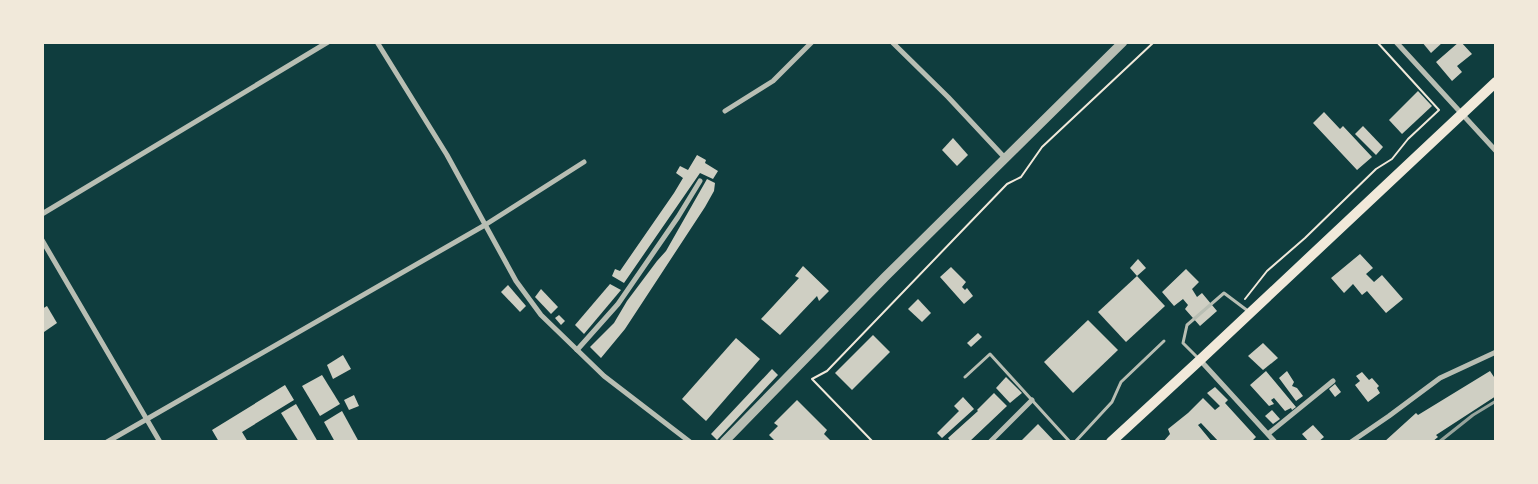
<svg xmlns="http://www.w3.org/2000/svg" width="1538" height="484" font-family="'Alegreya Sans',sans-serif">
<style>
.building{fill:#cfcfc3}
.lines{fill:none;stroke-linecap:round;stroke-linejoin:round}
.path{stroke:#f1e9da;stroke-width:2}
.service{stroke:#b8beb3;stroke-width:3}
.minor{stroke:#b8beb3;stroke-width:5}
.tertiary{stroke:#b8beb3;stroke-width:9}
.primary{stroke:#f1e9da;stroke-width:10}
.rail{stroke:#97a49c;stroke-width:3}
</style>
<rect width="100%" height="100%" fill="#0f3d3e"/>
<g class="building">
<path d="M 1422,42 L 1443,42 L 1431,53 Z"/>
<path d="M 1459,42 L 1461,42 L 1472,54 L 1457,66 L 1462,72 L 1452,81 L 1436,62 Z"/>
<path d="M 1418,91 L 1432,106 L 1402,134 L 1389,120 Z"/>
<path d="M 1324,112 L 1340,129 L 1343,126 L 1372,157 L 1357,170 L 1313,123 Z"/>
<path d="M 1363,126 L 1383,147 L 1376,155 L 1355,134 Z"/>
<path d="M 953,138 L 968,155 L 957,166 L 942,150 Z"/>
<path d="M 697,155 L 706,160 L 705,163 L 718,171 L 713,179 L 700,173 L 624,283 L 612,276 L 615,269 L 620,271 L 674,193 L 683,178 L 676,173 L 680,166 L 688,170 Z"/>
<path d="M 707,179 L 715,183 L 714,191 L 705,207 L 625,329 L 601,358 L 590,347 L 614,323 L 627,301 L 657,261 L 666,251 Z"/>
<path d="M 1360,254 L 1373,268 L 1366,274 L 1374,282 L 1382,275 L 1403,299 L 1386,313 L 1367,291 L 1362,295 L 1353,284 L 1344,293 L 1331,278 Z"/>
<path d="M 1138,259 L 1146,268 L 1137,276 L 1130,268 Z"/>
<path d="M 803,266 L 829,291 L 819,301 L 817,296 L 780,335 L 761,319 L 799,278 L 795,276 Z"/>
<path d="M 951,267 L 966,282 L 962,287 L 965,290 L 967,288 L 973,296 L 964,304 L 940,277 Z"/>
<path d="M 1186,269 L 1199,282 L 1192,289 L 1197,297 L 1202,293 L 1217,311 L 1200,326 L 1185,309 L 1188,305 L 1183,299 L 1174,306 L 1162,292 Z"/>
<path d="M 1137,276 L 1165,306 L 1126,342 L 1098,312 Z"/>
<path d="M 610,284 L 621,290 L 584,334 L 575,325 Z"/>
<path d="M 508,285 L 526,306 L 520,312 L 501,292 Z"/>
<path d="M 541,289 L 558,307 L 551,314 L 535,297 Z"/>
<path d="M 918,299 L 931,313 L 922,322 L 908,309 Z"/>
<path d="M 47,306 L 57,323 L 44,332 L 42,329 L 42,309 Z"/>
<path d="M 559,315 L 565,321 L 561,325 L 555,318 Z"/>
<path d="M 1088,320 L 1118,350 L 1073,393 L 1044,362 Z"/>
<path d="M 978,333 L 982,337 L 971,347 L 967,343 Z"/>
<path d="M 873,335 L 890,352 L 852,390 L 835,373 Z"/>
<path d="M 736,338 L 760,359 L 706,421 L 682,399 Z"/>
<path d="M 1263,343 L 1278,358 L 1263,370 L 1248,356 Z"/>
<path d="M 343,355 L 351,369 L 333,379 L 327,365 Z"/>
<path d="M 772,369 L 778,375 L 717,440 L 711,434 Z"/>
<path d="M 1266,371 L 1296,407 L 1292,410 L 1291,408 L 1285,411 L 1274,398 L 1271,400 L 1274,404 L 1269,406 L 1250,385 Z"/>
<path d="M 1287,371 L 1294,382 L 1292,386 L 1297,388 L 1303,396 L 1296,401 L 1279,378 Z"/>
<path d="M 1490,371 L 1496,380 L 1496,396 L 1436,435 L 1438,437 L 1432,442 L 1384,442 L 1416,413 L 1418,415 Z"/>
<path d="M 1362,372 L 1369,380 L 1372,378 L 1379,386 L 1377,388 L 1380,393 L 1368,402 L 1355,385 L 1360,381 L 1356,376 Z"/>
<path d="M 322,375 L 340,404 L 320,416 L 302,386 Z"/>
<path d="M 1006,377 L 1022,393 L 1010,403 L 996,388 Z"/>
<path d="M 1335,384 L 1341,392 L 1335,397 L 1329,389 Z"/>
<path d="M 285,385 L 294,400 L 242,432 L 248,442 L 219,442 L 212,430 Z"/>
<path d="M 1215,387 L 1228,400 L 1225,403 L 1256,437 L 1251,442 L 1219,442 L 1201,423 L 1198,425 L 1212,442 L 1163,442 L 1170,434 L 1168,429 L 1188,413 L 1203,398 L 1215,410 L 1220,406 L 1207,393 Z"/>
<path d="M 994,393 L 1007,406 L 969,442 L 951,442 L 948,438 L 978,411 L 977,410 Z"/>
<path d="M 354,395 L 359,406 L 349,410 L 344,400 Z"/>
<path d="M 963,397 L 974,409 L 942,438 L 937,433 L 959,411 L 954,406 Z"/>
<path d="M 797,400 L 827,430 L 824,434 L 832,442 L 776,442 L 769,435 L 778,426 L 774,423 Z"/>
<path d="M 296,404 L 318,442 L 299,442 L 281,413 Z"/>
<path d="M 1272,410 L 1280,419 L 1273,424 L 1265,416 Z"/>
<path d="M 342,411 L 359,442 L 335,442 L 324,422 Z"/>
<path d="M 1038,424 L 1055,442 L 1020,442 Z"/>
<path d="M 1313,425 L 1324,437 L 1318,442 L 1309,442 L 1302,434 Z"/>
</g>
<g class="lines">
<g class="path">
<path d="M 1245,299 L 1267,271 L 1305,238 L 1376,169 L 1392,159 L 1408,139 L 1439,110 L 1377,42"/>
<path d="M 873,442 L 812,379 L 827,371 L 1007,184 L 1021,177 L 1042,147 L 1154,42"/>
</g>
<g class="service">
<path d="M 1198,358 L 1183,343 L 1187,325 L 1224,293 L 1248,311"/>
<path d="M 965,377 L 990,354 L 1070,442"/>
<path d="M 1075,442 L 1112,402 L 1121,382 L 1164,341"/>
</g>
<g class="minor">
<path d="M 377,42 L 447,155 L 516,281 L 541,315 L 604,376 L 690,442"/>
<path d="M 892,42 L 948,97 L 1005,158"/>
<path d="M 1396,42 L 1496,151"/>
<path d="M 725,111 L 773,81 L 812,42"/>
<path d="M 42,214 L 328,42"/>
<path d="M 42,240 L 160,442"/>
<path d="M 577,350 L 618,304 L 678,217 L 700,181"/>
<path d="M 1200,360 L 1275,442"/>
<path d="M 1268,434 L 1333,381"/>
<path d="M 107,442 L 485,225 L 584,162"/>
<path d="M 990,442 L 1032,400"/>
<path d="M 1351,442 L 1389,416 L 1440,378 L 1496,352"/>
</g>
<path class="tertiary" d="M 724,442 L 885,277 L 1123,42"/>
<path class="primary" d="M 1111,442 L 1200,360 L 1496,82"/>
<path class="rail" d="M 1439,442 L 1473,415 L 1496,401"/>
</g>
<rect width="1538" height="484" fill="none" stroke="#f1e9da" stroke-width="88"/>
</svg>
